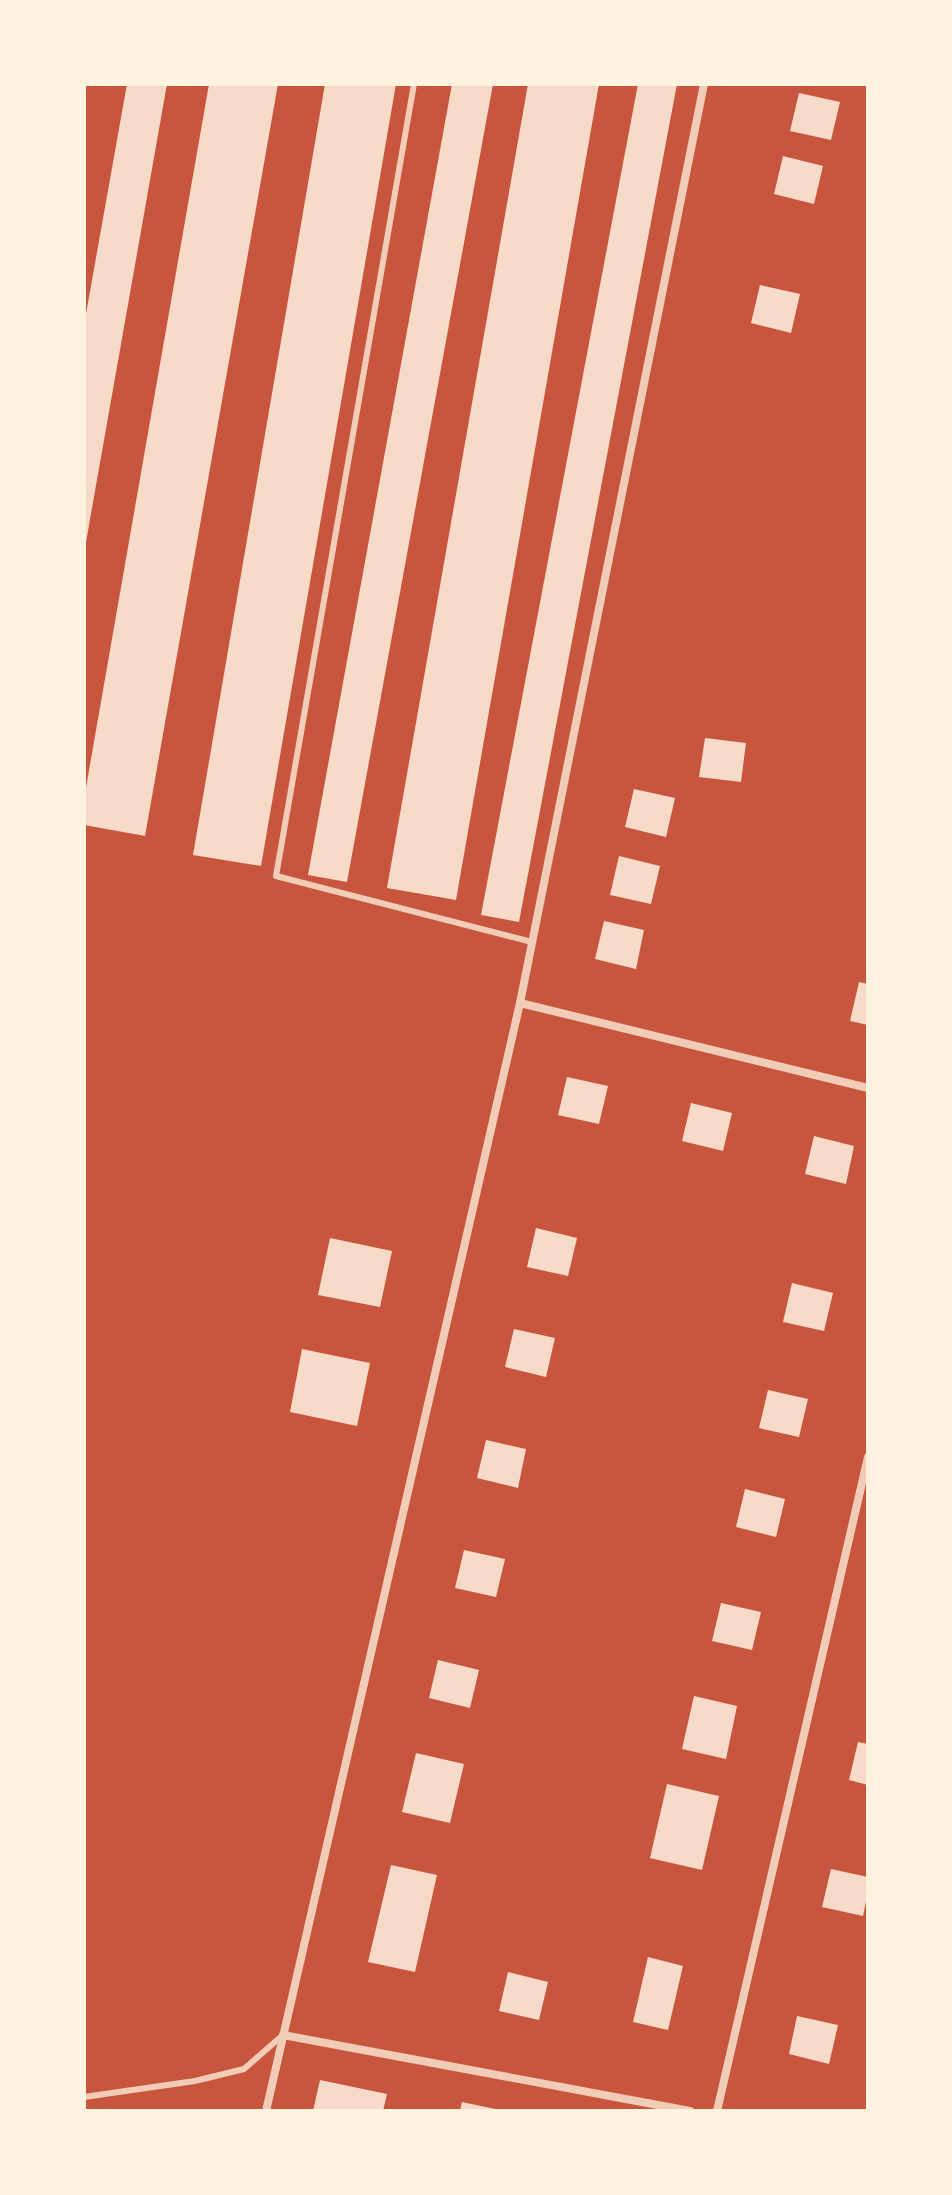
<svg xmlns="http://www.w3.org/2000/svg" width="952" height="2195" font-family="Ubuntu,sans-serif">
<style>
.building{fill:#f7dbc8}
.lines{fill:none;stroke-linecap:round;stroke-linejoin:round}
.service{stroke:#f1ccb7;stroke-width:6}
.minor{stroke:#f1ccb7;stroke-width:8}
</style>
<rect width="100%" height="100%" fill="#c8553d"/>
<g class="building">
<path d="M 127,84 L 167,84 L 86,542 L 84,542 L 84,325 Z"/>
<path d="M 209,84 L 278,84 L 145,836 L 84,825 L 84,799 Z"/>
<path d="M 325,84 L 396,84 L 261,866 L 193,855 Z"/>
<path d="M 452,84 L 493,84 L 347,882 L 308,875 Z"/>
<path d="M 528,84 L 599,84 L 456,900 L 387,888 Z"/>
<path d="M 638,84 L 677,84 L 519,922 L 481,915 Z"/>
<path d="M 799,93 L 840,102 L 831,140 L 790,131 Z"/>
<path d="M 783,156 L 823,166 L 814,204 L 774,194 Z"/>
<path d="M 760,285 L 800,294 L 791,333 L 751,323 Z"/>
<path d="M 705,738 L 746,743 L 741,782 L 699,777 Z"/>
<path d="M 634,789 L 675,798 L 666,837 L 625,827 Z"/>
<path d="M 619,856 L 660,866 L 651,904 L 610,895 Z"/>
<path d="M 604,921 L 644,930 L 636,969 L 595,959 Z"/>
<path d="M 859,982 L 868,984 L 868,1025 L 850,1021 Z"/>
<path d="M 567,1077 L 608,1086 L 599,1124 L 558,1115 Z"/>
<path d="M 691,1103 L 732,1113 L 723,1151 L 682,1141 Z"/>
<path d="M 814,1136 L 854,1146 L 846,1184 L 805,1174 Z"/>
<path d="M 536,1228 L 577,1238 L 568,1276 L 527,1267 Z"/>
<path d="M 330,1238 L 392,1251 L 380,1307 L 318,1295 Z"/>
<path d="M 792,1283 L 833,1293 L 824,1331 L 783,1322 Z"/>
<path d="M 514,1329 L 555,1338 L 546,1377 L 505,1367 Z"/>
<path d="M 302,1349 L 370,1363 L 357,1426 L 290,1412 Z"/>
<path d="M 768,1390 L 808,1399 L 799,1437 L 759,1428 Z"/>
<path d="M 486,1440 L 526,1449 L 518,1488 L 477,1478 Z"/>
<path d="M 745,1489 L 785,1499 L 776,1537 L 736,1527 Z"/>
<path d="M 464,1550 L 505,1559 L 496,1597 L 455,1588 Z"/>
<path d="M 721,1603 L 761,1612 L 752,1650 L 712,1641 Z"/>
<path d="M 438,1660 L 479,1670 L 470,1708 L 429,1698 Z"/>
<path d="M 694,1696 L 737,1706 L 726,1759 L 682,1749 Z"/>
<path d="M 858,1742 L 868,1744 L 868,1785 L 849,1780 Z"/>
<path d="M 416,1753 L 464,1764 L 450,1823 L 402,1812 Z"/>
<path d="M 667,1784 L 719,1796 L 702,1870 L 650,1858 Z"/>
<path d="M 391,1865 L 437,1875 L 415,1972 L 368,1962 Z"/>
<path d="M 831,1869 L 868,1877 L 868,1892 L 863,1916 L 822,1907 Z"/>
<path d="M 648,1957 L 683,1966 L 668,2030 L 633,2022 Z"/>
<path d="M 508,1972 L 548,1982 L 539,2020 L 499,2011 Z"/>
<path d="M 797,2016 L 838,2025 L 829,2064 L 789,2054 Z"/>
<path d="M 320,2080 L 387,2094 L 383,2111 L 313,2111 Z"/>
<path d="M 462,2102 L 500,2110 L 500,2111 L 460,2111 Z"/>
</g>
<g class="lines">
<g class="service">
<path d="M 414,84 L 276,876 L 532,942"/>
<path d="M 84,2097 L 195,2081 L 244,2069 L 283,2035"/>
</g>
<g class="minor">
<path d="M 520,1003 L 868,1088"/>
<path d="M 283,2035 L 690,2111"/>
<path d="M 266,2111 L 520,1003 L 704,84"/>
<path d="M 717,2111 L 868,1457"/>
</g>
</g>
<rect width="952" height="2195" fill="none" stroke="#fff3e0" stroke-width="172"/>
</svg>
